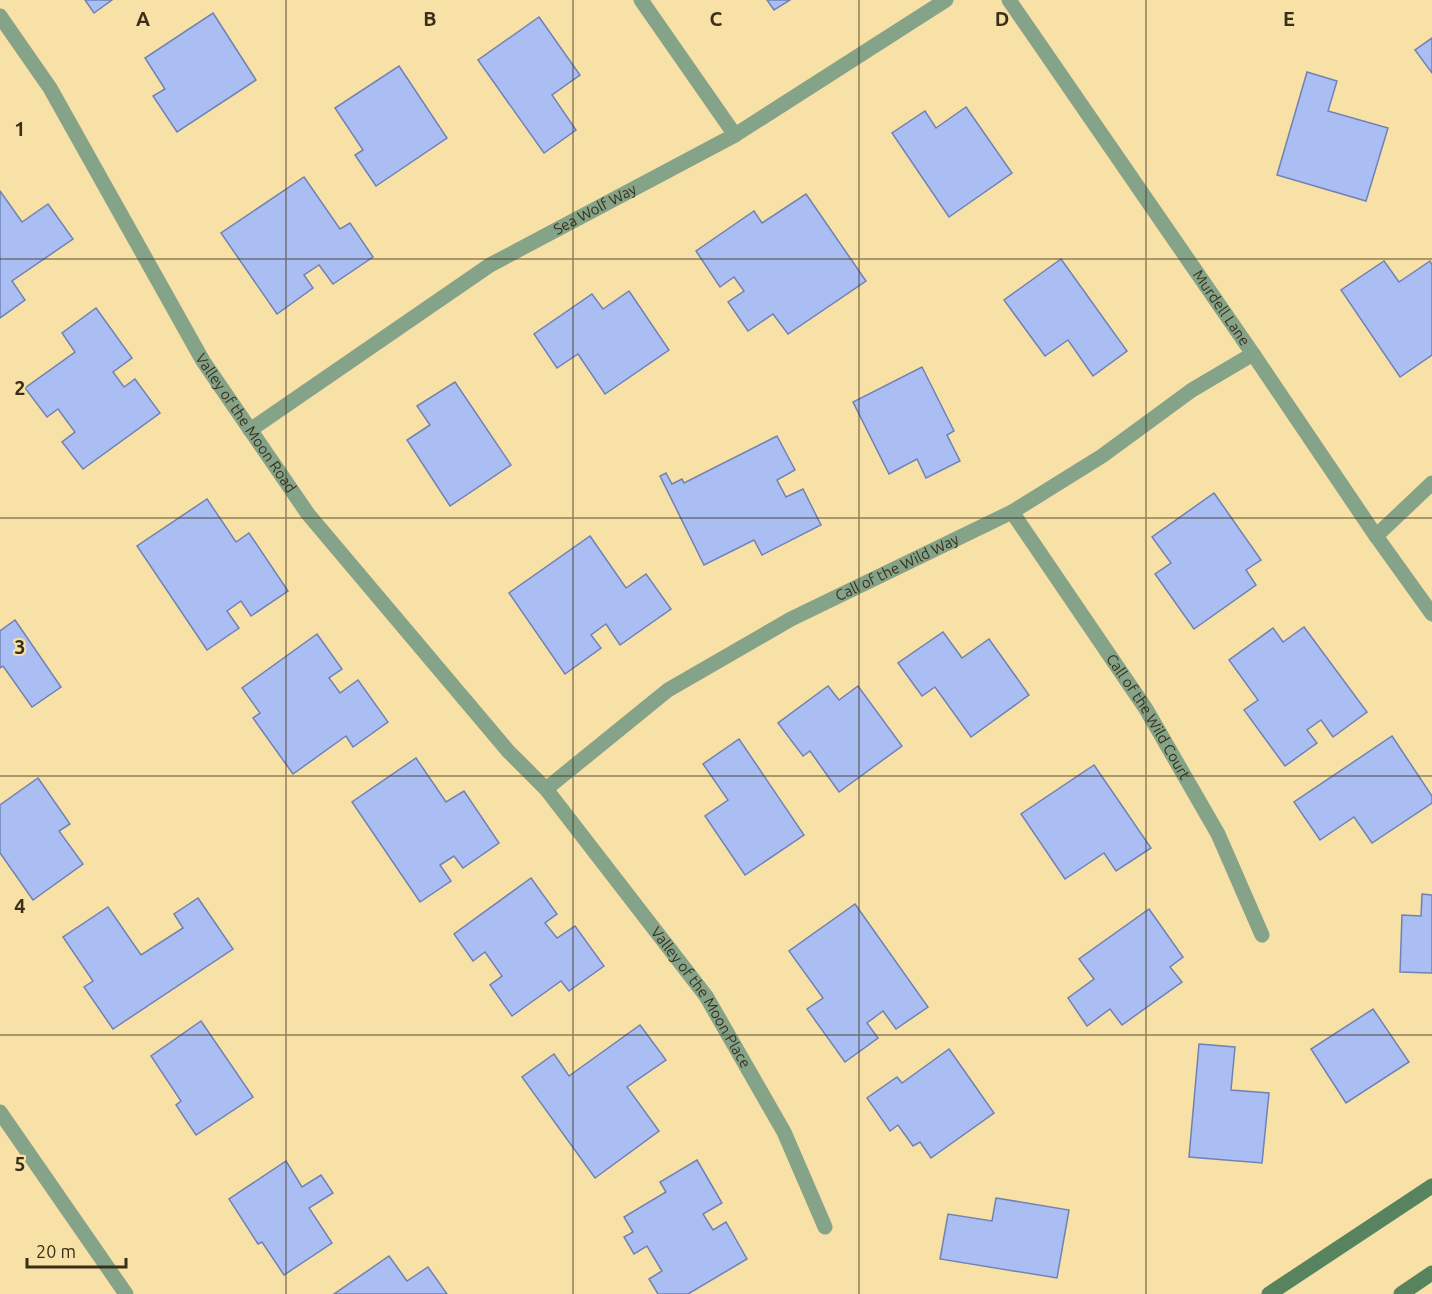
<svg xmlns="http://www.w3.org/2000/svg" width="1432" height="1294" font-family="Ubuntu,sans-serif">
<style>
.building{fill:#aabef4;stroke:#7082b4;stroke-width:1.5}
.lines{fill:none;stroke-linecap:round;stroke-linejoin:round}
.minor{stroke:#85a389;stroke-width:15}
.tertiary{stroke:#85a389;stroke-width:15}
.secondary{stroke:#57845e;stroke-width:15}
.grid{fill:none;stroke:#3a3019;stroke-width:1.5;stroke-opacity:0.55}
.labels{text-anchor:middle;stroke-width:4.5;stroke-linejoin:round;paint-order:stroke}
.street-label{font-size:15px;fill:#3a3019;stroke:#f8e1a6}
.grid-label{font-size:20px;text-anchor:middle;font-weight:bold;fill:#3a3019;stroke:#f8e1a6;stroke-width:4.5;stroke-linejoin:round;paint-order:stroke}
</style>
<rect width="100%" height="100%" fill="#f8e1a6"/>
<g class="building">
<path d="M 85,0 L 112,0 L 94,13 Z"/>
<path d="M 767,0 L 790,0 L 774,10 Z"/>
<path d="M 213,13 L 256,80 L 177,132 L 153,96 L 165,89 L 145,58 Z"/>
<path d="M 539,17 L 580,75 L 552,95 L 576,130 L 544,153 L 478,60 Z"/>
<path d="M 1432,38 L 1432,73 L 1415,50 Z"/>
<path d="M 399,66 L 447,138 L 376,186 L 355,155 L 363,150 L 335,108 Z"/>
<path d="M 1307,72 L 1337,81 L 1328,111 L 1388,128 L 1366,201 L 1277,175 Z"/>
<path d="M 966,107 L 1012,173 L 949,217 L 892,133 L 925,111 L 936,128 Z"/>
<path d="M 304,177 L 340,229 L 350,223 L 373,257 L 333,284 L 319,265 L 304,275 L 313,288 L 277,314 L 221,233 Z"/>
<path d="M 0,191 L 22,222 L 48,204 L 73,239 L 12,281 L 25,300 L 0,318 Z"/>
<path d="M 806,194 L 866,281 L 788,334 L 773,314 L 748,331 L 728,302 L 744,291 L 734,277 L 720,287 L 696,251 L 754,211 L 762,223 Z"/>
<path d="M 1061,259 L 1127,351 L 1093,376 L 1068,340 L 1045,356 L 1004,300 Z"/>
<path d="M 1384,261 L 1399,282 L 1430,261 L 1432,265 L 1432,355 L 1400,377 L 1341,290 Z"/>
<path d="M 629,291 L 669,350 L 605,394 L 578,354 L 557,368 L 534,334 L 592,294 L 603,309 Z"/>
<path d="M 96,308 L 132,358 L 113,372 L 124,387 L 135,379 L 160,413 L 83,469 L 62,442 L 75,432 L 58,409 L 47,417 L 25,388 L 75,352 L 62,333 Z"/>
<path d="M 922,367 L 954,431 L 947,435 L 960,461 L 926,478 L 917,459 L 889,474 L 853,402 Z"/>
<path d="M 455,382 L 511,465 L 450,506 L 407,440 L 430,425 L 417,406 Z"/>
<path d="M 777,436 L 795,470 L 777,480 L 786,497 L 803,489 L 821,525 L 762,555 L 754,540 L 704,565 L 660,476 L 666,473 L 672,484 L 682,479 L 684,483 Z"/>
<path d="M 1214,493 L 1261,560 L 1246,570 L 1256,585 L 1194,629 L 1155,574 L 1171,563 L 1152,537 Z"/>
<path d="M 207,499 L 236,542 L 249,533 L 288,591 L 251,616 L 241,601 L 227,611 L 239,628 L 207,650 L 137,546 Z"/>
<path d="M 590,536 L 626,588 L 646,574 L 671,609 L 620,645 L 606,624 L 591,635 L 601,648 L 565,674 L 509,593 Z"/>
<path d="M 15,620 L 61,687 L 32,707 L 3,666 L 0,668 L 0,631 Z"/>
<path d="M 1304,627 L 1367,712 L 1333,737 L 1321,720 L 1307,730 L 1317,743 L 1285,766 L 1244,710 L 1258,700 L 1229,660 L 1273,628 L 1283,642 Z"/>
<path d="M 943,632 L 962,658 L 989,639 L 1029,695 L 971,737 L 935,687 L 922,696 L 898,663 Z"/>
<path d="M 317,634 L 342,669 L 329,678 L 340,693 L 358,680 L 388,722 L 353,747 L 346,736 L 293,774 L 253,718 L 260,713 L 242,688 Z"/>
<path d="M 828,686 L 839,700 L 858,686 L 902,746 L 839,792 L 810,751 L 803,756 L 778,723 Z"/>
<path d="M 1392,736 L 1432,796 L 1432,803 L 1372,843 L 1354,817 L 1320,840 L 1294,802 Z"/>
<path d="M 739,739 L 804,835 L 745,875 L 705,816 L 728,800 L 703,764 Z"/>
<path d="M 416,758 L 446,802 L 464,791 L 499,843 L 463,868 L 454,856 L 440,865 L 451,881 L 420,902 L 352,802 Z"/>
<path d="M 1094,765 L 1151,848 L 1116,871 L 1104,853 L 1065,879 L 1021,814 Z"/>
<path d="M 38,778 L 70,824 L 59,831 L 83,864 L 33,900 L 0,853 L 0,805 Z"/>
<path d="M 531,878 L 557,914 L 545,923 L 557,938 L 575,926 L 604,966 L 569,991 L 561,981 L 512,1016 L 490,985 L 502,976 L 485,952 L 473,961 L 454,934 Z"/>
<path d="M 1422,894 L 1432,895 L 1432,973 L 1400,972 L 1402,915 L 1421,916 Z"/>
<path d="M 198,898 L 233,949 L 113,1029 L 84,987 L 93,981 L 63,937 L 108,907 L 141,955 L 183,928 L 174,914 Z"/>
<path d="M 855,904 L 928,1007 L 896,1029 L 883,1011 L 867,1023 L 878,1038 L 845,1062 L 807,1009 L 823,998 L 789,951 Z"/>
<path d="M 1149,909 L 1183,957 L 1170,967 L 1182,982 L 1122,1025 L 1110,1009 L 1087,1026 L 1068,998 L 1094,979 L 1079,959 Z"/>
<path d="M 1373,1009 L 1409,1062 L 1346,1103 L 1311,1049 Z"/>
<path d="M 201,1021 L 253,1097 L 196,1135 L 176,1105 L 181,1101 L 151,1056 Z"/>
<path d="M 640,1025 L 666,1060 L 627,1087 L 659,1131 L 595,1178 L 522,1077 L 554,1054 L 569,1076 Z"/>
<path d="M 1199,1044 L 1235,1047 L 1231,1090 L 1269,1093 L 1262,1163 L 1189,1157 Z"/>
<path d="M 949,1049 L 994,1113 L 931,1158 L 920,1142 L 913,1146 L 898,1125 L 890,1131 L 867,1098 L 897,1077 L 902,1083 Z"/>
<path d="M 697,1160 L 722,1203 L 703,1214 L 713,1230 L 726,1222 L 747,1259 L 688,1294 L 658,1294 L 649,1279 L 662,1271 L 647,1246 L 634,1254 L 624,1237 L 633,1232 L 624,1217 L 666,1192 L 660,1182 Z"/>
<path d="M 286,1161 L 302,1187 L 321,1175 L 333,1193 L 309,1208 L 332,1243 L 284,1275 L 262,1242 L 258,1244 L 229,1199 Z"/>
<path d="M 996,1198 L 1069,1210 L 1057,1278 L 940,1259 L 948,1214 L 992,1221 Z"/>
<path d="M 389,1256 L 407,1281 L 428,1267 L 447,1294 L 334,1294 Z"/>
</g>
<g class="lines">
<g class="minor">
<path d="M 641,0 L 735,135"/>
<path id="s1" d="M 0,16 L 50,88 L 203,361 L 308,514 L 508,751 L 546,789 L 706,996 L 784,1132 L 825,1227"/>
<path id="s2" d="M 250,430 L 490,265 L 735,135 L 946,0"/>
<path id="s3" d="M 1012,512 L 1146,709 L 1218,834 L 1262,935"/>
<path d="M 1376,536 L 1432,483"/>
<path id="s4" d="M 546,789 L 668,690 L 791,619 L 1012,512 L 1102,456 L 1192,390 L 1253,354"/>
</g>
<g class="tertiary">
<path id="s5" d="M 1009,0 L 1253,354 L 1376,536 L 1432,614"/>
<path d="M 0,1112 L 126,1294"/>
</g>
<g class="secondary">
<path d="M 1269,1294 L 1432,1186"/>
<path d="M 1401,1294 L 1432,1273"/>
</g>
</g>
<path class="grid" d="M 286,0 L 286,1294M 573,0 L 573,1294M 859,0 L 859,1294M 1146,0 L 1146,1294M 0,259 L 1432,259M 0,518 L 1432,518M 0,776 L 1432,776M 0,1035 L 1432,1035"/>
<g class="labels">
<g class="street-label">
<text dy="5" stroke="none"><textPath href="#s2" startOffset="410">Sea Wolf Way</textPath></text>
<text dy="5" stroke="none"><textPath href="#s5" startOffset="374">Murdell Lane</textPath></text>
<text dy="5" stroke="none"><textPath href="#s1" startOffset="476">Valley of the Moon Road</textPath></text>
<text dy="5" stroke="none"><textPath href="#s4" startOffset="417">Call of the Wild Way</textPath></text>
<text dy="5" stroke="none"><textPath href="#s3" startOffset="246">Call of the Wild Court</textPath></text>
<text dy="5" stroke="none"><textPath href="#s1" startOffset="1210">Valley of the Moon Place</textPath></text>
</g>
</g>
<g class="grid-label">
<text x="143" y="26">A</text>
<text x="430" y="26">B</text>
<text x="716" y="26">C</text>
<text x="1002" y="26">D</text>
<text x="1289" y="26">E</text>
<text x="20" y="136">1</text>
<text x="20" y="395">2</text>
<text x="20" y="654">3</text>
<text x="20" y="913">4</text>
<text x="20" y="1171">5</text>
</g>
<path d="M27 1258v9h99v-9" fill="none" stroke="#3a3019" stroke-width="3"/>
<text x="36" y="1258" font-size="18" fill="#3a3019" stroke="#f8e1a6" stroke-width="4.5" paint-order="stroke">20 m</text>
</svg>
